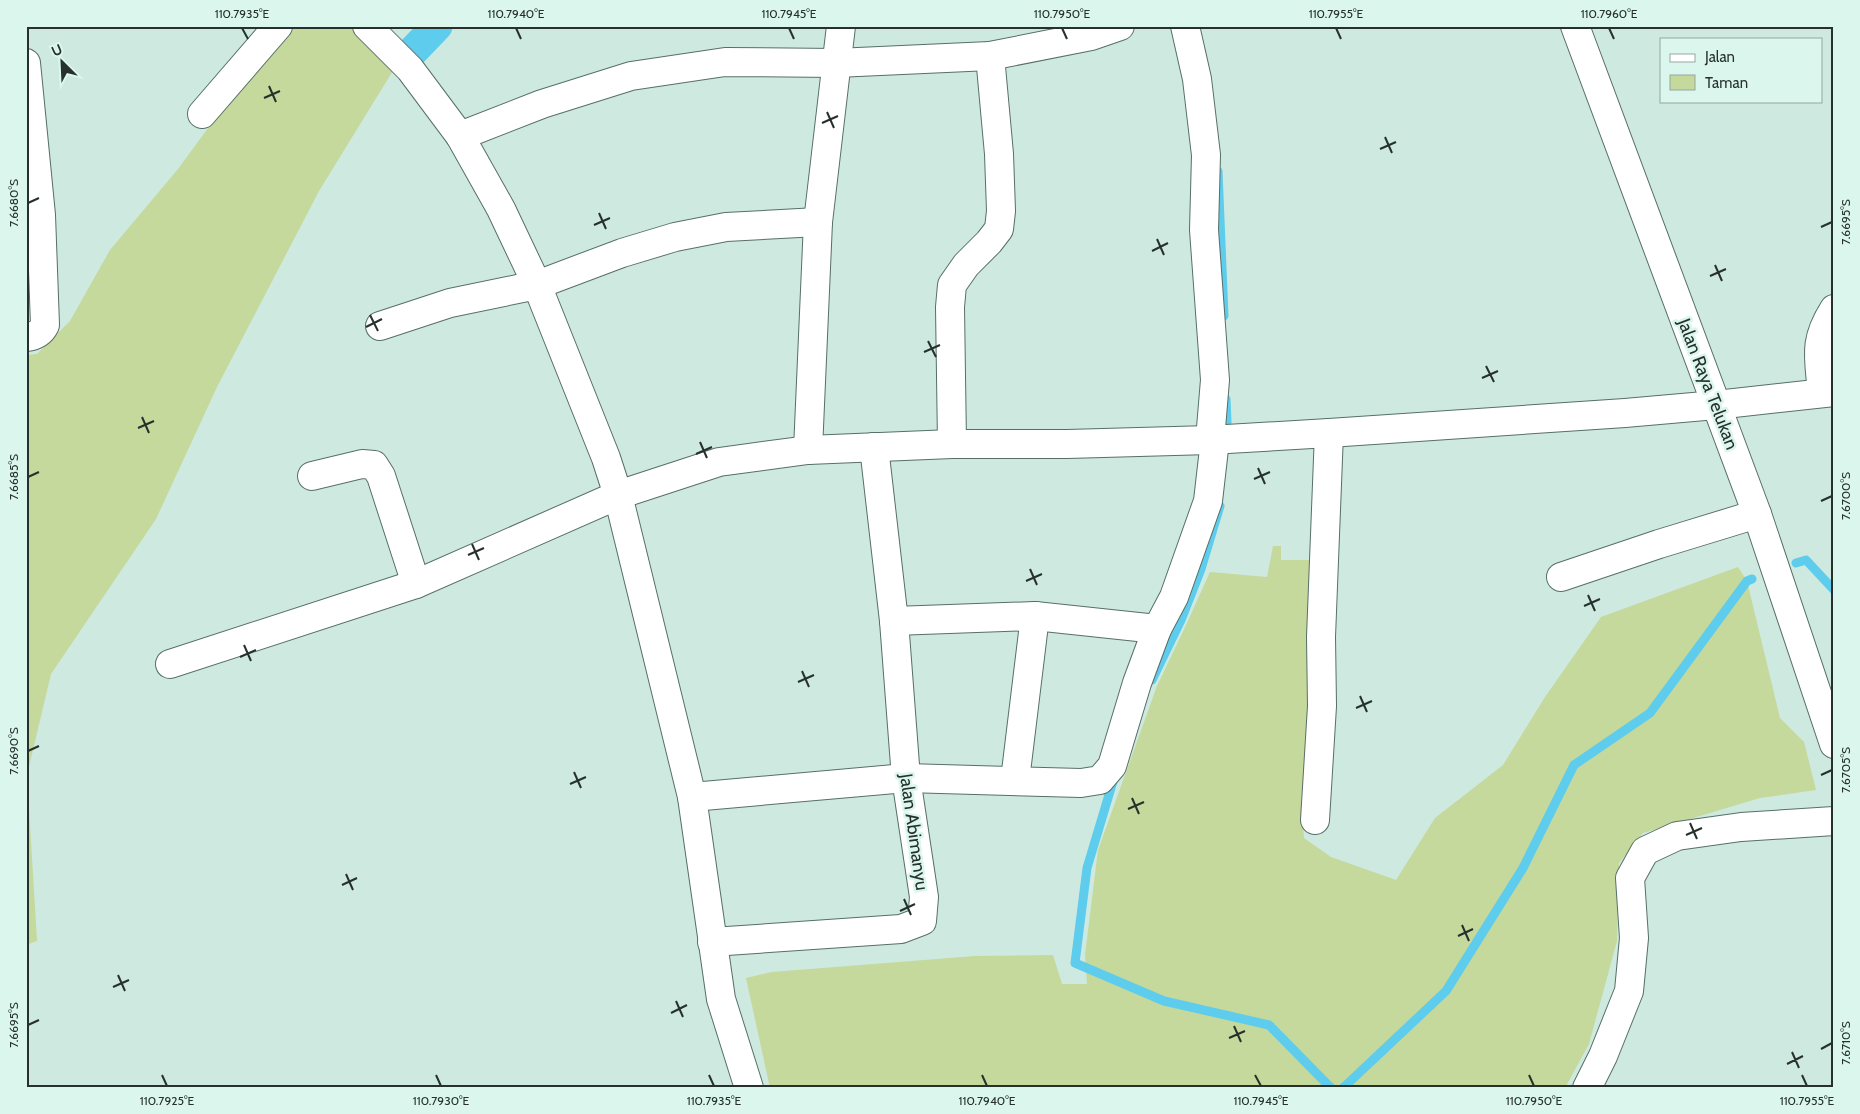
<svg xmlns="http://www.w3.org/2000/svg" width="1860" height="1114" font-family="Cabin,sans-serif">
<style>
.green{fill:#c4d99b}
.lines{fill:none;stroke-linecap:round;stroke-linejoin:round}
.stream{stroke:#5eccec;stroke-width:9}
.canal{stroke:#5eccec;stroke-width:31}
.minor-casing{stroke:#576f67;stroke-width:30}
.major-casing{stroke:#576f67;stroke-width:30}
.minor{stroke:#fff;stroke-width:28}
.major{stroke:#fff;stroke-width:28}
.ticks{fill:none;stroke:#26302c;stroke-width:2}
.labels{text-anchor:middle;stroke-width:5;stroke-linejoin:round;paint-order:stroke}
.street-label{font-size:18px;fill:#26302c;stroke:#dbf7ed}
.neatline{fill:none;stroke:#26302c;stroke-width:2}
.ticks-label{font-size:12px;text-anchor:middle;fill:#26302c}
</style>
<rect width="100%" height="100%" fill="#cee9df"/>
<g class="green">
<path d="M 288,26 L 352,26 L 394,69 L 319,191 L 217,387 L 156,519 L 51,674 L 27,775 L 37,941 L 26,945 L 26,355 L 37,354 L 70,321 L 110,250 L 178,169 L 236,90 Z"/>
<path d="M 1273,546 L 1281,546 L 1281,560 L 1315,560 L 1312,700 L 1301,799 L 1304,838 L 1331,857 L 1396,880 L 1435,818 L 1503,765 L 1545,697 L 1601,617 L 1738,567 L 1747,581 L 1780,718 L 1804,742 L 1816,790 L 1760,798 L 1643,833 L 1619,863 L 1617,941 L 1589,1044 L 1565,1088 L 770,1088 L 746,978 L 772,972 L 975,956 L 1053,955 L 1062,984 L 1087,984 L 1085,955 L 1098,850 L 1157,686 L 1187,623 L 1210,572 L 1267,577 Z"/>
</g>
<g class="lines">
<g class="stream">
<path d="M 1218,171 L 1224,316"/>
<path d="M 1226,399 L 1227,423"/>
<path d="M 1796,563 L 1806,560 L 1834,590"/>
<path d="M 1152,680 L 1181,620 L 1201,569 L 1220,506"/>
<path d="M 1114,778 L 1087,868 L 1075,963 L 1164,1001 L 1269,1025 L 1331,1088"/>
<path d="M 1343,1088 L 1446,991 L 1523,868 L 1574,765 L 1650,713 L 1747,581 L 1752,579"/>
</g>
<path class="canal" d="M 412,52 L 437,26"/>
<g class="minor-casing">
<g id="minor">
<path d="M 367,26 L 410,69 L 460,136 L 501,209 L 537,285 L 606,458 L 618,495 L 692,797 L 721,999 L 749,1088"/>
<path d="M 1185,26 L 1197,79 L 1206,155 L 1204,230 L 1215,380 L 1210,440"/>
<path d="M 26,63 L 41,215 L 45,325 C 41,333 36,336 26,337"/>
<path d="M 202,114 L 278,26"/>
<path d="M 460,136 L 542,104 L 631,76 L 725,62 L 836,63 L 990,56 L 1091,36 L 1120,26"/>
<path d="M 380,326 L 450,303 L 537,285 L 622,253 L 675,237 L 726,227 L 818,222"/>
<path d="M 1822,393 C 1819,357 1813,342 1834,309"/>
<path d="M 952,444 L 950,307 L 952,285 L 966,265 L 989,242 L 999,229 L 1001,211 L 999,154 L 990,56"/>
<path d="M 874,447 L 894,621 L 1035,616 L 1157,629"/>
<path d="M 808,450 L 818,222 L 841,26"/>
<path d="M 312,476 L 362,464 L 374,465 L 381,476 L 416,584"/>
<path d="M 1561,577 L 1659,544 L 1757,514"/>
<path d="M 170,664 L 416,584 L 618,495 L 719,462 L 808,450 L 952,444 L 1067,444 L 1210,440 L 1329,433 L 1625,413 L 1716,405 L 1834,392"/>
<path d="M 1015,780 L 1035,616"/>
<path d="M 692,797 L 906,778 L 1081,783 L 1100,780 L 1112,766 L 1137,683 L 1157,629 L 1174,597 L 1208,501 L 1215,440"/>
<path d="M 1315,820 L 1322,706 L 1321,637 L 1329,433"/>
<path d="M 712,942 L 901,929 L 922,921 L 924,897 L 906,778 L 894,621"/>
<path d="M 1587,1088 L 1603,1056 L 1629,991 L 1634,938 L 1630,878 L 1645,851 L 1677,836 L 1741,827 L 1834,821"/>
</g>
</g>
<g class="major-casing">
<path id="major" d="M 1575,26 L 1757,514 L 1834,744"/>
</g>
<use href="#minor" class="minor"/>
<use href="#major" class="major"/>
</g>
<path class="ticks" d="M 242,28 L 248,39M 516,28 L 521,39M 789,28 L 794,39M 1062,28 L 1067,39M 1336,28 L 1341,39M 1609,28 L 1614,39M 269,86 L 276,102M 264,98 L 280,91M 827,112 L 834,128M 822,123 L 838,116M 1385,137 L 1392,153M 1380,149 L 1396,142M 28,203 L 39,198M 599,213 L 606,229M 594,225 L 610,218M 1821,227 L 1832,222M 1157,239 L 1164,255M 1152,251 L 1168,243M 1715,265 L 1722,281M 1710,276 L 1726,269M 370,315 L 378,331M 366,327 L 382,319M 928,341 L 936,357M 924,352 L 940,345M 1486,366 L 1494,382M 1482,378 L 1498,371M 142,417 L 149,433M 138,428 L 154,421M 700,442 L 707,458M 696,454 L 712,447M 1258,468 L 1265,484M 28,477 L 39,472M 1254,479 L 1270,472M 1821,501 L 1832,496M 472,544 L 479,560M 468,555 L 484,548M 1030,569 L 1037,585M 1026,581 L 1042,574M 1588,595 L 1595,611M 1584,606 L 1600,599M 244,645 L 251,661M 240,657 L 256,650M 802,671 L 809,687M 798,682 L 814,675M 1360,696 L 1367,712M 1356,708 L 1372,701M 28,751 L 39,746M 574,772 L 581,788M 1821,775 L 1832,770M 570,784 L 586,777M 1132,798 L 1139,814M 1128,809 L 1144,802M 1690,823 L 1697,839M 1686,835 L 1702,828M 346,874 L 353,890M 342,885 L 357,878M 904,899 L 911,915M 900,911 L 915,904M 1462,925 L 1469,941M 1458,936 L 1473,929M 118,975 L 125,991M 113,987 L 129,980M 676,1001 L 683,1017M 671,1013 L 687,1005M 28,1025 L 39,1020M 1234,1026 L 1241,1042M 1229,1038 L 1245,1031M 1821,1049 L 1832,1043M 1792,1052 L 1799,1068M 1787,1064 L 1803,1056M 162,1075 L 167,1086M 436,1075 L 441,1086M 709,1075 L 714,1086M 982,1075 L 987,1086M 1255,1075 L 1261,1086M 1529,1075 L 1534,1086M 1802,1075 L 1807,1086"/>
<g class="labels">
<g class="street-label">
<text transform="translate(1708 384) rotate(69)" y="6">Jalan Raya Telukan</text>
<text transform="translate(914 832) rotate(82)" y="6">Jalan Abimanyu</text>
</g>
</g>
<rect width="1860" height="1114" fill="none" stroke="#dbf7ed" stroke-width="55"/>
<rect x="1660" y="38" width="162" height="65" fill="#dbf7ed" stroke="#93a7a0"/>
<rect x="1670" y="54" width="25" height="8" fill="#ffffff" stroke="#93a7a0"/>
<text x="1705" y="62" font-size="15" fill="#26302c">Jalan</text>
<rect x="1670" y="75" width="25" height="15" fill="#c4d99b" stroke="#93a7a0"/>
<text x="1705" y="88" font-size="15" fill="#26302c">Taman</text>
<g transform="translate(62 62) rotate(336)" stroke="#dbf7ed" stroke-width="4" paint-order="stroke">
<path d="M0-4L9 19L0 12L-9 19Z" fill="#26302c"/>
<text y="-8" font-size="14" font-weight="bold" text-anchor="middle" fill="#26302c">U</text>
</g>
<rect x="28" y="28" width="1804" height="1058" class="neatline"/>
<g class="ticks-label">
<text x="242" y="18">110.7935°E</text>
<text x="516" y="18">110.7940°E</text>
<text x="789" y="18">110.7945°E</text>
<text x="1062" y="18">110.7950°E</text>
<text x="1336" y="18">110.7955°E</text>
<text x="1609" y="18">110.7960°E</text>
<text transform="translate(14 203) rotate(-90)" y="4">7.6680°S</text>
<text transform="translate(1846 222) rotate(-90)" y="4">7.6695°S</text>
<text transform="translate(14 477) rotate(-90)" y="4">7.6685°S</text>
<text transform="translate(1846 496) rotate(-90)" y="4">7.6700°S</text>
<text transform="translate(14 751) rotate(-90)" y="4">7.6690°S</text>
<text transform="translate(1846 770) rotate(-90)" y="4">7.6705°S</text>
<text transform="translate(14 1025) rotate(-90)" y="4">7.6695°S</text>
<text transform="translate(1846 1043) rotate(-90)" y="4">7.6710°S</text>
<text x="167" y="1105">110.7925°E</text>
<text x="441" y="1105">110.7930°E</text>
<text x="714" y="1105">110.7935°E</text>
<text x="987" y="1105">110.7940°E</text>
<text x="1261" y="1105">110.7945°E</text>
<text x="1534" y="1105">110.7950°E</text>
<text x="1807" y="1105">110.7955°E</text>
</g>
</svg>
